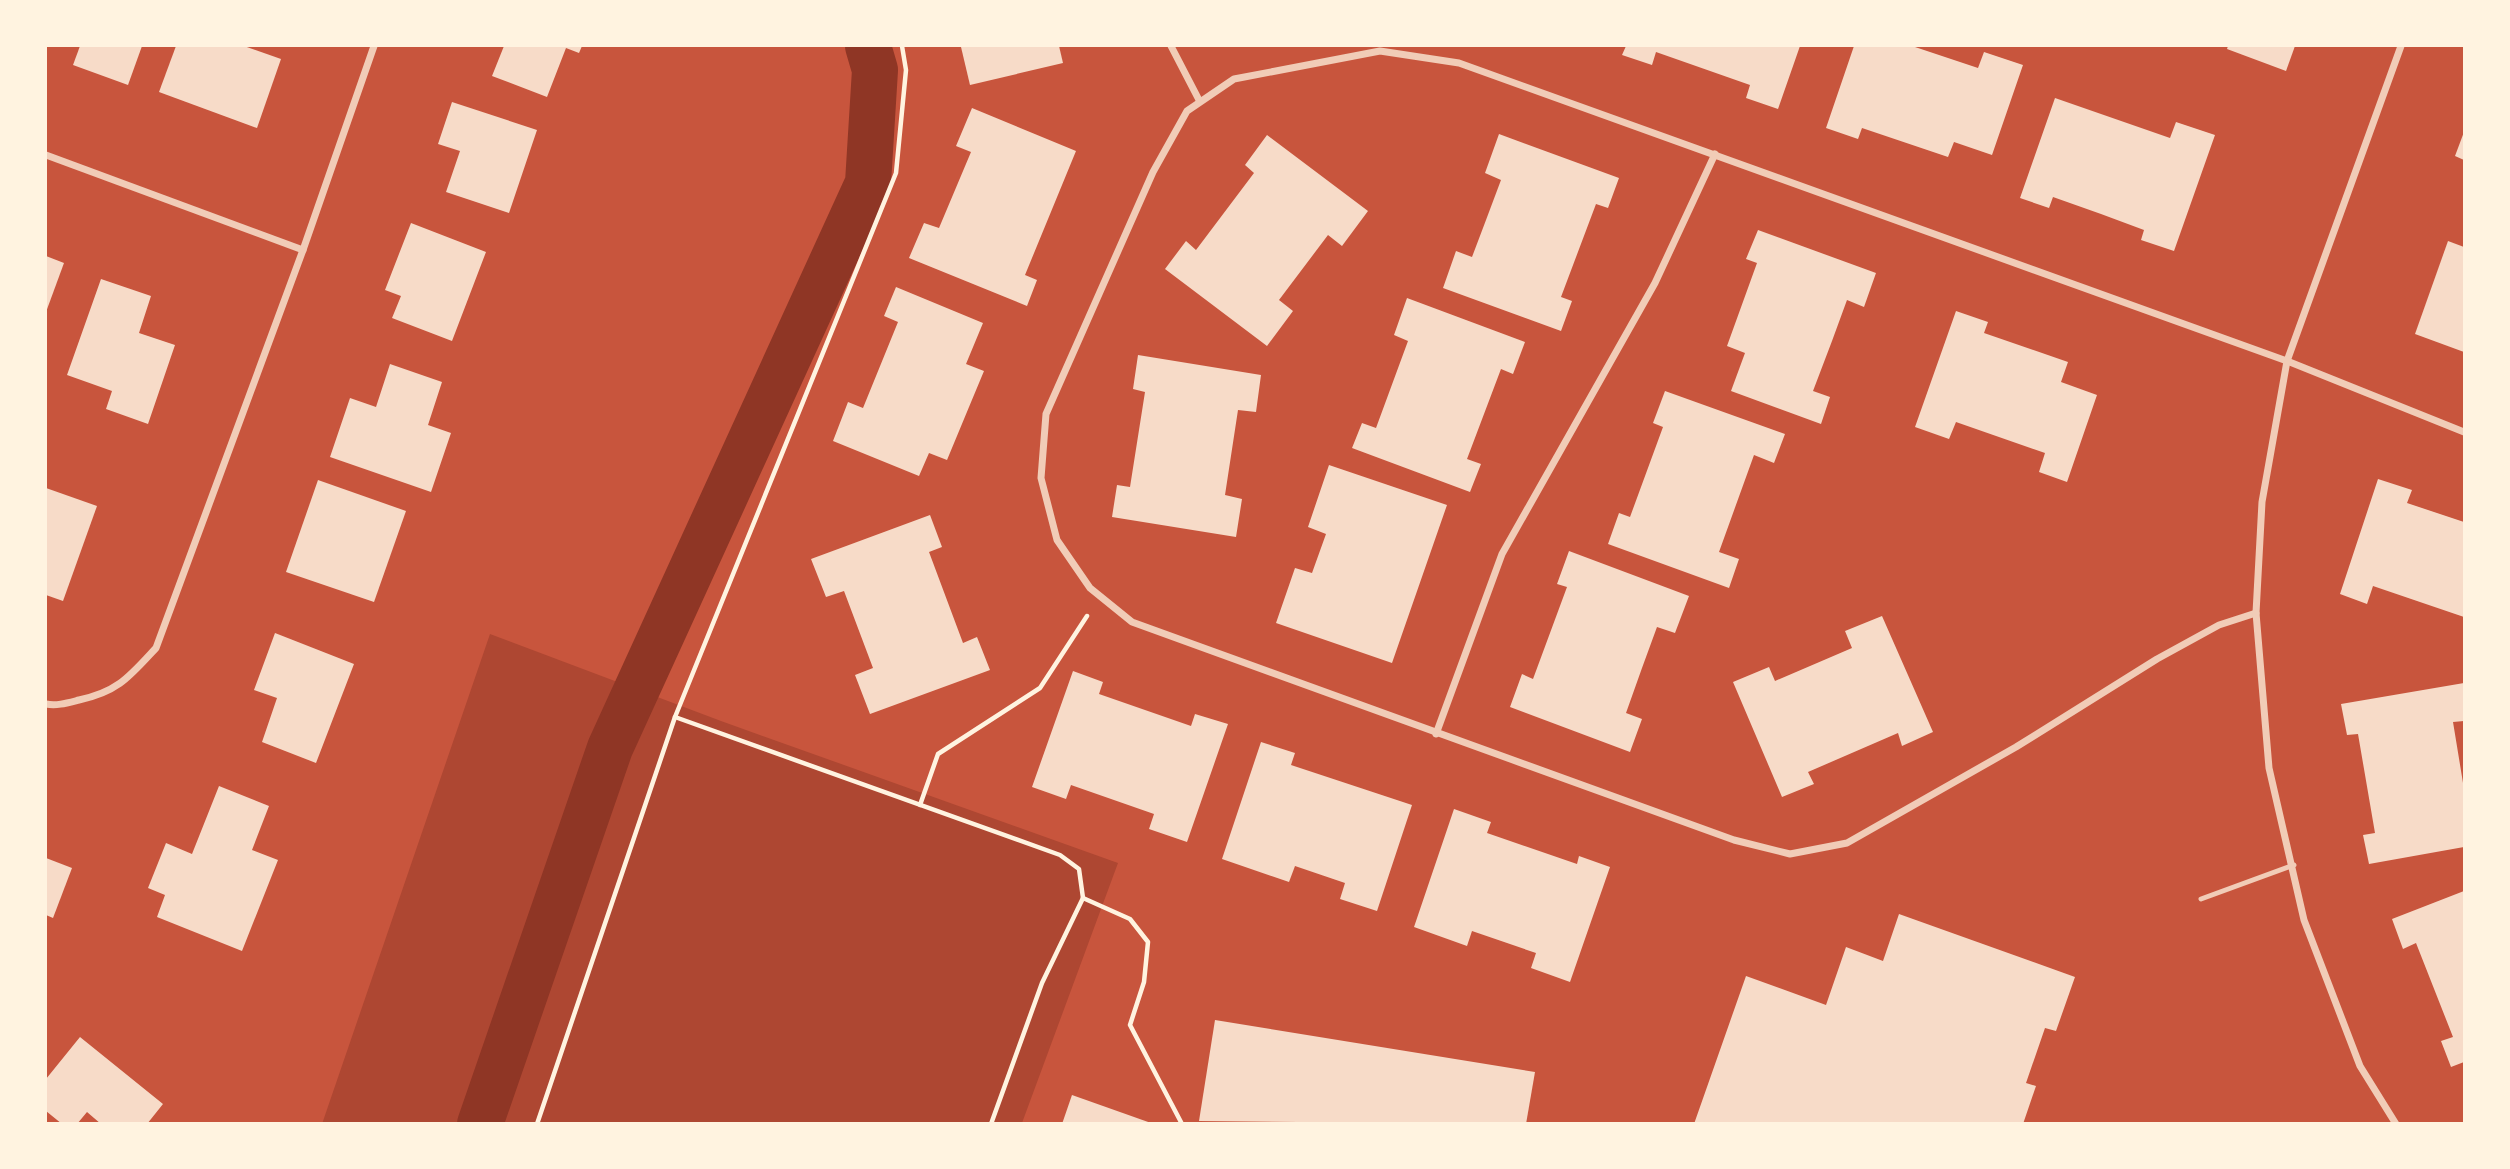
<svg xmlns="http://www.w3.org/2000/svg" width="2510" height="1169" font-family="Mulish,sans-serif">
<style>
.green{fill:#ae4732}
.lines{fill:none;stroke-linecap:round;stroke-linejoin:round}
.canal{stroke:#8f3625;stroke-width:46}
.building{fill:#f7dbc8}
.path{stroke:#fff3e0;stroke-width:4.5}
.service{stroke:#f1ccb7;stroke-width:5}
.minor{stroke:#f1ccb7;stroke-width:7}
</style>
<rect width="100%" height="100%" fill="#c8553d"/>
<path class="green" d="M 490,634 L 721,721 L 1118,863 L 1022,1123 L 322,1124 Z"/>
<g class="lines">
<path class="canal" d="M 480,1124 L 610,748 L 868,183 L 875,70 L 868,46"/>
</g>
<g class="building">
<path d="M 80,46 L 142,46 L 128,85 L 73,65 Z"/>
<path d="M 176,46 L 244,46 L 281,59 L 257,128 L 159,92 Z"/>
<path d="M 504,46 L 582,46 L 579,53 L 566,48 L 547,97 L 492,76 Z"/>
<path d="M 969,46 L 1059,46 L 1063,63 L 970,85 L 961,47 Z"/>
<path d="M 1626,46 L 1800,46 L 1778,109 L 1746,98 L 1750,85 L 1656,52 L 1652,65 L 1622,55 Z"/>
<path d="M 1854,46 L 1912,46 L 1978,68 L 1984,52 L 2023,65 L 1992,155 L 1954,142 L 1948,157 L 1862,128 L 1858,139 L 1826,128 Z"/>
<path d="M 2228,46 L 2295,46 L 2286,71 L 2227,49 Z"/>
<path d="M 2055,98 L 2170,138 L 2176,122 L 2215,135 L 2174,251 L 2141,240 L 2144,230 L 2101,214 L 2053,197 L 2049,208 L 2020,198 Z"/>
<path d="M 452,102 L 537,130 L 509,213 L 446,192 L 460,151 L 438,144 Z"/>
<path d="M 972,108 L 1076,151 L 1025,275 L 1037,280 L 1027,306 L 909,258 L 924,223 L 939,228 L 971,152 L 956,146 Z"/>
<path d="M 2464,132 L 2464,160 L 2455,156 Z"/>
<path d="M 1499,134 L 1619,178 L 1608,208 L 1596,204 L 1561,297 L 1572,301 L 1561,331 L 1443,288 L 1456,251 L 1472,257 L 1486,220 L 1501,180 L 1485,173 Z"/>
<path d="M 1267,135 L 1368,211 L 1342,246 L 1328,235 L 1279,300 L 1293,311 L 1267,346 L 1165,269 L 1186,241 L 1196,250 L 1254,173 L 1245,165 Z"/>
<path d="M 411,223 L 486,252 L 452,341 L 392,318 L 401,296 L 385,290 Z"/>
<path d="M 1758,230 L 1876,273 L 1864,307 L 1847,300 L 1832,341 L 1813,391 L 1830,397 L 1821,424 L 1731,391 L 1745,353 L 1727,346 L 1757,263 L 1746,259 Z"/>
<path d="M 2448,241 L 2464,247 L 2464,352 L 2415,334 Z"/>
<path d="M 46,256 L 64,263 L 46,312 Z"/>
<path d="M 101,279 L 151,296 L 139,333 L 175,345 L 148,424 L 106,409 L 112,391 L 67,375 Z"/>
<path d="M 896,287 L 983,323 L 966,364 L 984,371 L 969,407 L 947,460 L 929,453 L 919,476 L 833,441 L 848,402 L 863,408 L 898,322 L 884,316 Z"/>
<path d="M 1407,298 L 1525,342 L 1513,374 L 1501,369 L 1467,459 L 1481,464 L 1470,492 L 1352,448 L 1362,423 L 1376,428 L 1408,341 L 1394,335 Z"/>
<path d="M 1956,311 L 1988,322 L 1984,333 L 2068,362 L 2061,382 L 2097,395 L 2067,482 L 2039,472 L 2045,453 L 1956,422 L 1949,439 L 1915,427 Z"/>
<path d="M 1138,355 L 1261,375 L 1256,412 L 1238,410 L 1225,495 L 1242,499 L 1236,537 L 1112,517 L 1117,485 L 1130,487 L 1145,392 L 1133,389 Z"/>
<path d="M 390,364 L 442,382 L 428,425 L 451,433 L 431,492 L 330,457 L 350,398 L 376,407 Z"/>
<path d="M 1665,391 L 1785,434 L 1774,463 L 1754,455 L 1719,552 L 1739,559 L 1729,588 L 1608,544 L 1619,513 L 1630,517 L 1663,427 L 1653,423 Z"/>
<path d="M 1329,465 L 1447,505 L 1392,663 L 1276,623 L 1295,568 L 1312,573 L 1326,534 L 1308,527 Z"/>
<path d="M 2378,479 L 2412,490 L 2407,503 L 2464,522 L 2464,617 L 2373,586 L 2367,604 L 2340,594 Z"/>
<path d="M 318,480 L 406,511 L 374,602 L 286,572 Z"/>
<path d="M 46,488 L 97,506 L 63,601 L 46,595 Z"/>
<path d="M 930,515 L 942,547 L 929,552 L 963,643 L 977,637 L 990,670 L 870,714 L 855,675 L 873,668 L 844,591 L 826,597 L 811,559 Z"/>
<path d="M 1569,551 L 1689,596 L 1675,633 L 1657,627 L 1642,668 L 1626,713 L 1642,719 L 1630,752 L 1510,707 L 1522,674 L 1533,679 L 1567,587 L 1557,584 Z"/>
<path d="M 1882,616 L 1933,732 L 1902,746 L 1898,733 L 1808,772 L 1814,784 L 1782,797 L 1733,682 L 1769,667 L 1775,681 L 1852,648 L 1845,631 Z"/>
<path d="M 275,633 L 354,664 L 316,763 L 262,742 L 277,698 L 254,690 Z"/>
<path d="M 1073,671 L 1103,682 L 1099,694 L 1191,726 L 1195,714 L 1228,724 L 1187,842 L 1149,829 L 1154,814 L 1071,785 L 1066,799 L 1032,787 Z"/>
<path d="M 2464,683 L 2464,721 L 2453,722 L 2464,789 L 2464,847 L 2369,864 L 2363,835 L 2375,833 L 2358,734 L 2347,735 L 2341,704 Z"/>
<path d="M 1261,742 L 1295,753 L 1291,765 L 1412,805 L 1377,911 L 1340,899 L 1345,883 L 1295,866 L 1289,882 L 1222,859 Z"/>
<path d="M 219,786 L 269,806 L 252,850 L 278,860 L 242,951 L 157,917 L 165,895 L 148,888 L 166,843 L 192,854 Z"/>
<path d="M 1454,809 L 1491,822 L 1487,833 L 1577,864 L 1579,856 L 1610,867 L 1570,982 L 1531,968 L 1536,953 L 1472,931 L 1467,946 L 1414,927 Z"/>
<path d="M 46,858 L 72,868 L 53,918 L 46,915 Z"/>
<path d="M 2464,891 L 2464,1062 L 2451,1067 L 2441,1041 L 2453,1037 L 2416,943 L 2403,949 L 2392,919 Z"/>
<path d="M 1899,914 L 2075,977 L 2056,1031 L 2045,1028 L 2026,1083 L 2036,1086 L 2023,1124 L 1694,1124 L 1746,976 L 1826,1005 L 1846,947 L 1883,961 Z"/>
<path d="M 1215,1020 L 1535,1072 L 1526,1124 L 1199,1121 Z"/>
<path d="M 80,1037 L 163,1104 L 147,1124 L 101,1124 L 87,1112 L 77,1124 L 62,1124 L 46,1111 L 46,1079 Z"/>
<path d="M 1072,1095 L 1151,1123 L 1151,1124 L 1062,1124 Z"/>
</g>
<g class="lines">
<g class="path">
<path d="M 675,717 L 1060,855 L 1079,869 L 1083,898 L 1042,983 L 991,1124"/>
<path d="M 920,805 L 938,754 L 1040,688 L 1087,616"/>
<path d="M 1083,898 L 1130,919 L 1148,942 L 1144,982 L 1130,1025 L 1182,1124"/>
<path d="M 537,1124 L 675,717 L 896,173 L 906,70 L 902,46"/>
</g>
<path class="service" d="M 2201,899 L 2294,865"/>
<g class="minor">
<path d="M 1171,46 L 1199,100"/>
<path d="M 46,155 L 303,250"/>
<path d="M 2256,613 L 2219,625 L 2157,659 L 2016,747 L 1847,843 L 1790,854 L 1734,840 L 1132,622 L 1090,588 L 1057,540 L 1041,478 L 1046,414 L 1153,172 L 1187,111 L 1234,79 L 1380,51 L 1459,63 L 2287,361 L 2464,432"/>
<path d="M 46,704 C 57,706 67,703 79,700 C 118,692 130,676 156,648 L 303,250 L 374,46"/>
<path d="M 1436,734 L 1502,554 L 1655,283 L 1715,154"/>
<path d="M 2396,1124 L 2360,1066 L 2304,920 L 2269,768 L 2256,613 L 2262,502 L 2287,361 L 2401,46"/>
</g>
</g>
<rect width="2510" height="1169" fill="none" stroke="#fff3e0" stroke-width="94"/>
</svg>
